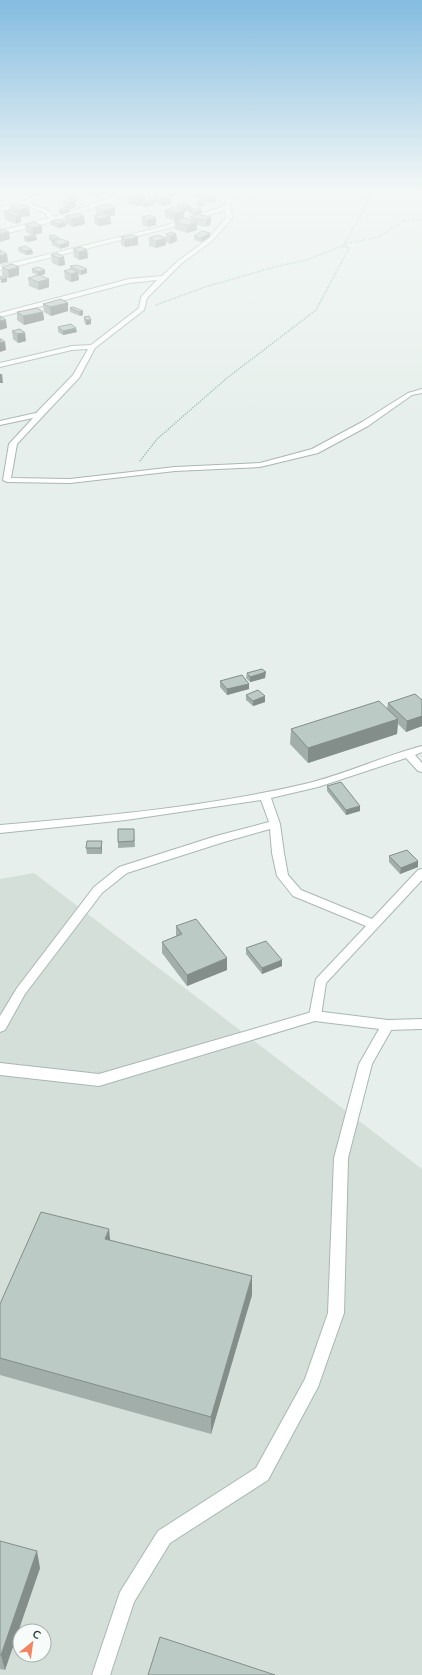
<svg xmlns="http://www.w3.org/2000/svg" width="422" height="1675" font-family="Mulish,sans-serif">
<style>
.built{fill:#d4dfda;fill-rule:evenodd}
.lines{fill:none;stroke-linecap:round;stroke-linejoin:round}
.service-casing{stroke:#a8b8b2;stroke-width:2}
.minor-casing{stroke:#a8b8b2;stroke-width:2}
.path{stroke:#86b3a5;stroke-width:1.5;stroke-dasharray:1 1.5;stroke-linecap:butt}
.service{fill:#fff;fill-rule:evenodd}
.minor{fill:#fff;fill-rule:evenodd}
.wall{fill:#a1aea9}
.shaded-wall{fill:#838d89}
.building{fill:#bbcac4;stroke:#838d89}
</style>
<rect width="100%" height="100%" fill="#e6efeb"/>
<path class="built" d="M 34,873 L 422,1169 L 422,1675 L 0,1675 L 0,879 ZM 20,1631 L 44,1631 L 44,1655 L 20,1655 Z"/>
<g class="lines">
<g class="service-casing">
<g id="service">
<path d="M 24,201 L 27,203 L 26,204 L 0,211 L 0,207 Z"/>
<path d="M 422,389 L 422,393 L 412,395 L 368,426 L 318,453 L 260,467 L 175,471 L 70,483 L 7,482 L 3,480 L 9,444 L 33,418 L 0,425 L 0,421 L 40,412 L 44,414 L 43,416 L 17,444 L 11,478 L 70,479 L 175,467 L 260,463 L 312,449 L 362,422 L 408,393 Z"/>
<path d="M 422,746 L 422,752 L 415,755 L 422,763 L 422,772 L 418,771 L 406,758 L 318,787 L 271,798 L 280,824 L 284,853 L 288,875 L 301,890 L 372,919 L 418,870 L 422,869 L 422,880 L 326,983 L 321,1016 L 319,1019 L 315,1021 L 311,1019 L 309,1016 L 316,979 L 366,926 L 293,896 L 277,876 L 272,853 L 270,829 L 224,842 L 127,873 L 102,893 L 25,994 L 5,1030 L 0,1032 L 0,1016 L 17,988 L 94,887 L 119,867 L 216,836 L 269,822 L 261,800 L 126,820 L 0,833 L 0,825 C 104,816 208,807 309,783 C 348,773 384,756 422,746 Z"/>
<path d="M 388,1020 L 393,1022 L 394,1025 L 372,1064 L 348,1158 L 344,1313 L 318,1387 L 268,1480 L 170,1543 L 134,1602 L 110,1675 L 92,1675 L 120,1592 L 158,1531 L 256,1468 L 305,1379 L 328,1313 L 334,1158 L 359,1064 L 383,1022 Z"/>
</g>
</g>
<g class="minor-casing">
<g id="minor">
<path d="M 44,191 L 51,191 L 29,203 L 49,211 L 54,217 L 133,191 L 141,191 L 55,221 L 0,235 L 0,231 L 49,218 L 45,213 L 21,203 Z"/>
<path d="M 229,191 L 235,191 L 230,207 L 232,218 L 212,241 L 182,263 L 147,298 L 144,310 L 95,348 L 79,378 L 43,416 L 37,416 L 37,412 L 73,375 L 88,349 L 72,350 L 0,367 L 0,363 L 72,346 L 91,345 L 139,308 L 141,297 L 157,280 L 129,283 L 0,317 L 0,313 L 129,279 L 162,276 L 178,261 L 208,239 L 226,218 L 225,210 L 165,229 L 0,270 L 0,266 L 161,227 L 225,206 Z"/>
<path d="M 315,1011 L 388,1020 L 422,1019 L 422,1029 L 388,1030 L 315,1021 L 99,1086 L 0,1075 L 0,1063 L 99,1074 Z"/>
</g>
</g>
<g class="path">
<path d="M 156,305 L 205,287 L 278,266 L 307,260 L 349,243 L 379,237 L 406,220 L 422,220"/>
<path d="M 140,461 L 157,439 L 227,378 L 316,310 L 349,248 L 343,246 L 364,210 L 370,191"/>
</g>
<use href="#service" class="service"/>
<use href="#minor" class="minor"/>
</g>
<g class="wall">
<path d="M 82,191 L 104,191 L 104,196 L 96,198 L 83,194 Z"/>
<path d="M 158,191 L 175,191 L 175,196 L 171,197 L 171,204 L 162,206 L 154,203 L 154,205 L 144,207 L 139,205 L 137,206 L 128,203 L 128,196 L 145,196 L 145,201 L 153,201 L 153,195 L 158,194 Z"/>
<path d="M 193,191 L 209,197 L 216,202 L 207,203 L 204,201 L 204,197 L 199,198 L 193,195 Z"/>
<path d="M 65,193 L 76,194 L 76,198 L 70,199 L 65,197 Z"/>
<path d="M 72,199 L 76,207 L 70,209 L 70,212 L 62,215 L 59,213 L 59,210 L 64,208 L 63,201 Z"/>
<path d="M 197,200 L 204,203 L 204,207 L 198,207 L 197,204 Z"/>
<path d="M 177,205 L 191,209 L 202,213 L 198,214 L 211,217 L 211,224 L 206,227 L 197,225 L 197,230 L 187,233 L 175,229 L 175,222 L 191,221 L 191,217 L 194,215 L 189,213 L 189,210 L 184,212 L 184,218 L 175,221 L 165,217 L 165,210 L 177,208 Z"/>
<path d="M 10,206 L 30,216 L 21,217 L 21,222 L 16,224 L 5,219 L 4,212 L 11,211 Z"/>
<path d="M 96,207 L 115,208 L 115,215 L 110,216 L 111,224 L 99,226 L 95,224 L 94,216 L 98,215 L 96,214 Z"/>
<path d="M 65,216 L 84,216 L 85,224 L 73,227 L 65,223 L 66,226 L 58,228 L 51,225 L 51,221 L 65,222 Z"/>
<path d="M 142,217 L 156,218 L 156,225 L 148,227 L 142,225 Z"/>
<path d="M 25,225 L 42,226 L 42,233 L 34,235 L 37,240 L 27,242 L 24,241 L 24,237 L 32,235 L 26,232 Z"/>
<path d="M 166,234 L 176,234 L 177,241 L 170,244 L 166,242 Z"/>
<path d="M 49,236 L 59,238 L 59,239 L 69,242 L 69,246 L 60,249 L 52,245 L 52,242 L 49,240 Z"/>
<path d="M 194,236 L 210,237 L 201,242 L 194,240 Z"/>
<path d="M 121,237 L 138,237 L 138,245 L 125,247 L 121,245 Z"/>
<path d="M 149,238 L 166,238 L 166,245 L 156,248 L 149,246 Z"/>
<path d="M 18,248 L 32,250 L 33,254 L 26,255 L 19,252 Z"/>
<path d="M 73,249 L 87,250 L 88,258 L 79,260 L 74,257 Z"/>
<path d="M 51,255 L 64,257 L 65,265 L 59,266 L 52,263 Z"/>
<path d="M 70,266 L 87,273 L 81,275 L 78,274 L 79,280 L 71,282 L 65,279 L 64,271 L 70,269 Z"/>
<path d="M 2,267 L 19,267 L 19,275 L 9,278 L 2,275 Z"/>
<path d="M 32,269 L 45,270 L 45,274 L 40,276 L 49,287 L 39,290 L 29,286 L 28,278 L 37,275 L 32,273 Z"/>
<path d="M 68,303 L 68,311 L 51,316 L 44,312 L 43,304 Z"/>
<path d="M 70,308 L 83,311 L 83,315 L 80,316 L 70,312 Z"/>
<path d="M 17,312 L 43,312 L 44,320 L 24,325 L 17,320 Z"/>
<path d="M 84,317 L 91,324 L 86,325 L 84,321 Z"/>
<path d="M 58,327 L 77,332 L 63,335 L 58,332 Z"/>
<path d="M 12,331 L 26,341 L 18,343 L 13,339 Z"/>
<path d="M 247,673 L 265,678 L 250,682 L 246,678 Z"/>
<path d="M 220,681 L 249,684 L 249,689 L 227,695 L 220,687 Z"/>
<path d="M 246,695 L 265,702 L 253,706 L 246,700 Z"/>
<path d="M 422,700 L 422,726 L 406,732 L 398,724 L 397,734 L 308,763 L 290,744 L 291,729 L 387,709 L 388,703 Z"/>
<path d="M 327,786 L 360,806 L 360,811 L 346,815 L 327,791 Z"/>
<path d="M 118,829 L 134,829 L 135,847 L 118,848 Z"/>
<path d="M 102,847 L 102,854 L 87,854 L 86,848 Z"/>
<path d="M 389,856 L 418,861 L 418,867 L 400,874 L 389,862 Z"/>
<path d="M 176,926 L 227,970 L 187,986 L 162,953 L 162,942 L 176,936 Z"/>
<path d="M 246,948 L 282,960 L 282,966 L 262,974 L 246,954 Z"/>
<path d="M 110,1240 L 252,1276 L 252,1295 L 211,1434 L 0,1375 L 0,1304 Z"/>
<path d="M 0,1541 L 40,1568 L 5,1670 L 0,1669 Z"/>
</g>
<g class="shaded-wall">
<path d="M 96,191 L 104,191 L 104,196 L 96,198 Z"/>
<path d="M 165,191 L 175,191 L 175,196 L 171,197 L 171,204 L 162,206 L 162,199 L 165,198 Z"/>
<path d="M 209,193 L 209,197 L 199,198 L 199,194 Z"/>
<path d="M 76,194 L 76,198 L 70,199 L 70,196 Z"/>
<path d="M 145,196 L 145,203 L 139,202 L 139,205 L 137,206 L 136,198 Z"/>
<path d="M 216,198 L 216,202 L 207,203 L 207,200 Z"/>
<path d="M 76,200 L 76,207 L 70,209 L 70,212 L 62,215 L 62,211 L 68,209 L 67,203 Z"/>
<path d="M 154,201 L 154,205 L 144,207 L 144,204 Z"/>
<path d="M 191,206 L 191,210 L 189,210 L 184,212 L 184,208 Z"/>
<path d="M 29,208 L 30,216 L 21,217 L 21,222 L 16,224 L 16,216 L 19,216 L 18,210 Z"/>
<path d="M 115,208 L 115,215 L 107,217 L 110,216 L 111,224 L 99,226 L 99,219 L 103,217 L 103,210 Z"/>
<path d="M 184,210 L 184,218 L 175,221 L 174,213 Z"/>
<path d="M 202,210 L 202,213 L 195,215 L 195,212 Z"/>
<path d="M 84,216 L 85,224 L 73,227 L 72,219 Z"/>
<path d="M 211,217 L 211,224 L 206,227 L 206,220 Z"/>
<path d="M 156,218 L 156,225 L 148,227 L 147,220 Z"/>
<path d="M 65,222 L 66,226 L 58,228 L 58,224 Z"/>
<path d="M 197,222 L 197,230 L 187,233 L 187,225 Z"/>
<path d="M 42,226 L 42,233 L 33,235 L 32,228 Z"/>
<path d="M 9,232 L 10,239 L 0,242 L 0,234 Z"/>
<path d="M 210,233 L 210,237 L 201,242 L 201,238 Z"/>
<path d="M 176,234 L 177,241 L 170,244 L 170,236 Z"/>
<path d="M 36,236 L 37,240 L 27,242 L 27,238 Z"/>
<path d="M 138,237 L 138,245 L 125,247 L 125,240 Z"/>
<path d="M 166,238 L 166,245 L 156,248 L 156,241 Z"/>
<path d="M 69,242 L 69,246 L 60,249 L 60,245 Z"/>
<path d="M 32,250 L 33,254 L 26,255 L 26,251 Z"/>
<path d="M 87,250 L 88,258 L 79,260 L 79,252 Z"/>
<path d="M 7,254 L 8,262 L 0,264 L 0,256 Z"/>
<path d="M 64,257 L 65,265 L 59,266 L 59,258 Z"/>
<path d="M 19,267 L 19,275 L 9,278 L 8,270 Z"/>
<path d="M 87,269 L 87,273 L 81,275 L 81,271 Z"/>
<path d="M 45,270 L 45,274 L 38,276 L 38,272 Z"/>
<path d="M 78,272 L 79,280 L 71,282 L 71,274 Z"/>
<path d="M 7,278 L 7,282 L 1,283 L 1,279 Z"/>
<path d="M 49,279 L 49,287 L 39,290 L 38,282 Z"/>
<path d="M 68,303 L 68,311 L 51,316 L 50,307 Z"/>
<path d="M 83,311 L 83,315 L 80,316 L 79,312 Z"/>
<path d="M 43,312 L 44,320 L 24,325 L 23,316 Z"/>
<path d="M 6,320 L 7,328 L 0,330 L 0,321 Z"/>
<path d="M 86,320 L 91,320 L 91,324 L 86,325 Z"/>
<path d="M 76,328 L 77,332 L 63,335 L 63,331 Z"/>
<path d="M 25,333 L 26,341 L 18,343 L 17,334 Z"/>
<path d="M 0,340 L 5,342 L 6,350 L 0,352 Z"/>
<path d="M 0,374 L 2,374 L 3,383 L 0,383 Z"/>
<path d="M 266,672 L 265,678 L 250,682 L 250,677 Z"/>
<path d="M 249,684 L 249,689 L 227,695 L 227,689 Z"/>
<path d="M 265,696 L 265,702 L 253,706 L 253,701 Z"/>
<path d="M 422,716 L 422,726 L 406,732 L 407,721 Z"/>
<path d="M 398,719 L 397,734 L 308,763 L 308,748 Z"/>
<path d="M 360,806 L 360,811 L 346,815 L 346,810 Z"/>
<path d="M 102,841 L 102,854 L 101,848 Z"/>
<path d="M 418,861 L 418,867 L 400,874 L 401,868 Z"/>
<path d="M 227,958 L 227,970 L 187,986 L 187,975 Z"/>
<path d="M 282,960 L 282,966 L 262,974 L 262,968 Z"/>
<path d="M 109,1229 L 111,1248 L 105,1239 Z"/>
<path d="M 252,1276 L 252,1295 L 211,1434 L 211,1417 Z"/>
<path d="M 37,1551 L 40,1568 L 5,1670 L 1,1655 Z"/>
</g>
<g class="building">
<path d="M 193,191 L 206,191 L 209,193 L 199,194 Z"/>
<path d="M 71,192 L 76,194 L 70,196 L 65,193 Z"/>
<path d="M 137,193 L 145,196 L 136,198 L 128,196 Z"/>
<path d="M 162,193 L 171,197 L 162,199 L 153,195 Z"/>
<path d="M 213,196 L 216,198 L 207,200 L 204,197 Z"/>
<path d="M 72,199 L 76,200 L 67,203 L 63,201 Z"/>
<path d="M 151,200 L 154,201 L 144,204 L 139,202 Z"/>
<path d="M 197,200 L 203,200 L 204,203 L 198,203 Z"/>
<path d="M 183,203 L 191,206 L 184,208 L 177,205 Z"/>
<path d="M 21,204 L 29,208 L 18,210 L 10,206 Z"/>
<path d="M 108,204 L 115,208 L 103,210 L 96,207 Z"/>
<path d="M 67,207 L 70,208 L 62,211 L 59,210 Z"/>
<path d="M 174,207 L 184,210 L 174,213 L 165,210 Z"/>
<path d="M 195,208 L 202,210 L 195,212 L 189,210 Z"/>
<path d="M 10,210 L 21,215 L 16,216 L 4,212 Z"/>
<path d="M 77,213 L 84,216 L 72,219 L 65,216 Z"/>
<path d="M 106,214 L 110,216 L 99,219 L 94,216 Z"/>
<path d="M 196,214 L 211,217 L 206,220 L 191,217 Z"/>
<path d="M 150,215 L 156,218 L 147,220 L 142,217 Z"/>
<path d="M 184,218 L 197,222 L 187,225 L 175,222 Z"/>
<path d="M 58,219 L 65,222 L 58,224 L 51,221 Z"/>
<path d="M 34,222 L 42,226 L 32,228 L 25,225 Z"/>
<path d="M 3,229 L 9,232 L 0,234 L 0,230 Z"/>
<path d="M 202,231 L 210,233 L 201,238 L 194,236 Z"/>
<path d="M 172,232 L 176,234 L 170,236 L 166,234 Z"/>
<path d="M 33,235 L 36,236 L 27,238 L 24,237 Z"/>
<path d="M 54,235 L 59,238 L 53,239 L 49,236 Z"/>
<path d="M 133,235 L 138,237 L 125,240 L 121,237 Z"/>
<path d="M 158,235 L 166,238 L 156,241 L 149,238 Z"/>
<path d="M 61,239 L 69,242 L 60,245 L 52,241 Z"/>
<path d="M 25,246 L 32,250 L 26,251 L 18,248 Z"/>
<path d="M 81,247 L 87,250 L 79,252 L 73,249 Z"/>
<path d="M 0,250 L 7,254 L 0,256 Z"/>
<path d="M 57,253 L 64,257 L 59,258 L 51,255 Z"/>
<path d="M 12,264 L 19,267 L 8,270 L 2,267 Z"/>
<path d="M 77,265 L 87,269 L 81,271 L 70,266 Z"/>
<path d="M 38,267 L 45,270 L 38,272 L 32,269 Z"/>
<path d="M 71,269 L 78,272 L 71,274 L 64,271 Z"/>
<path d="M 39,275 L 49,279 L 38,282 L 28,278 Z"/>
<path d="M 4,276 L 7,278 L 1,279 L 0,279 L 0,277 Z"/>
<path d="M 61,299 L 68,303 L 50,307 L 43,304 Z"/>
<path d="M 73,307 L 83,311 L 79,312 L 70,308 Z"/>
<path d="M 37,308 L 43,312 L 23,316 L 17,312 Z"/>
<path d="M 0,316 L 6,320 L 0,321 Z"/>
<path d="M 89,316 L 91,320 L 86,320 L 84,317 Z"/>
<path d="M 71,324 L 76,328 L 63,331 L 58,327 Z"/>
<path d="M 20,329 L 25,333 L 17,334 L 12,331 Z"/>
<path d="M 0,339 L 1,339 L 5,342 L 0,343 Z"/>
<path d="M 262,669 L 266,672 L 250,677 L 247,673 Z"/>
<path d="M 242,675 L 249,684 L 227,689 L 220,681 Z"/>
<path d="M 258,690 L 265,696 L 253,701 L 246,695 Z"/>
<path d="M 415,694 L 422,700 L 422,716 L 407,721 L 388,703 Z"/>
<path d="M 379,701 L 398,719 L 308,748 L 291,729 Z"/>
<path d="M 341,782 L 360,806 L 346,810 L 327,786 Z"/>
<path d="M 118,829 L 134,829 L 134,841 L 118,842 Z"/>
<path d="M 87,841 L 102,841 L 101,848 L 86,848 Z"/>
<path d="M 407,850 L 418,861 L 401,868 L 389,856 Z"/>
<path d="M 196,919 L 227,958 L 187,975 L 162,942 L 182,934 L 176,926 Z"/>
<path d="M 266,941 L 282,960 L 262,968 L 246,948 Z"/>
<path d="M 41,1212 L 109,1229 L 105,1239 L 252,1276 L 211,1417 L 0,1358 L 0,1304 Z"/>
<path d="M 0,1541 L 37,1551 L 1,1655 L 0,1655 Z"/>
<path d="M 160,1637 L 275,1675 L 148,1675 Z"/>
</g>
<linearGradient id="sky" x2="0" y2="1"><stop stop-color="#84bce0"/><stop offset="0.45" stop-color="#f4f8f6"/><stop offset="1" stop-color="#f4f8f6" stop-opacity="0"/></linearGradient>
<rect width="422" height="425" fill="url(#sky)"/>
<g transform="translate(32 1643) rotate(29)"><circle r="19" fill="#f7fbf9" stroke="#a3b1ad"/>
<path d="M0-3L7 15L0 10L-7 15Z" fill="#f4845f"/>
<text y="-6" font-size="11" font-weight="bold" text-anchor="middle" fill="#24423a">С</text>
</g>
</svg>
